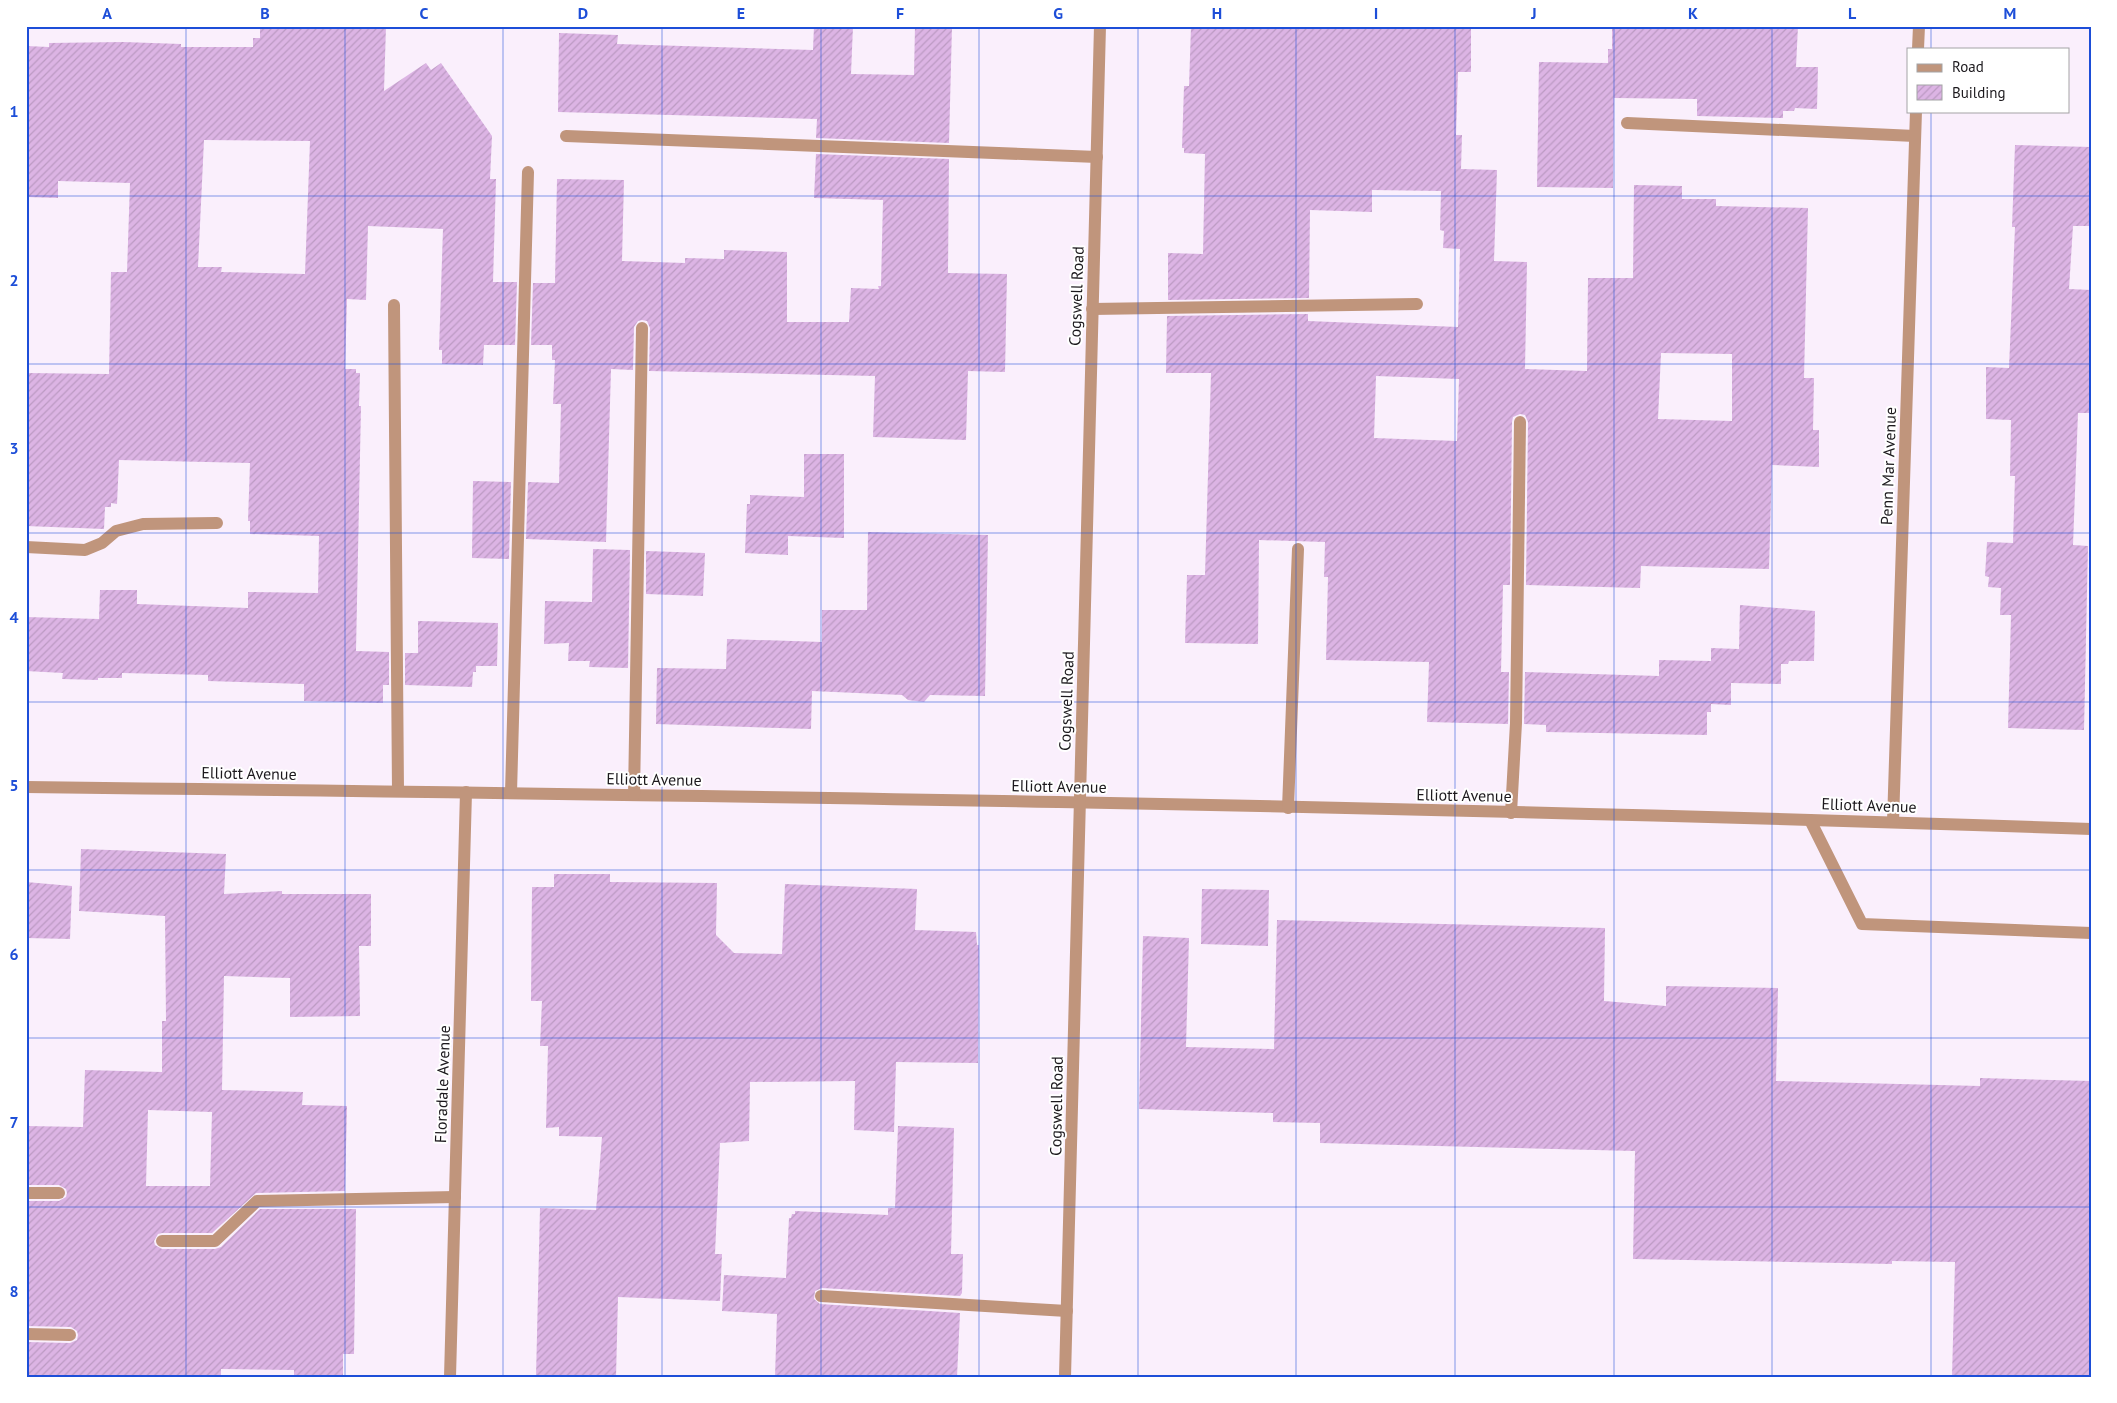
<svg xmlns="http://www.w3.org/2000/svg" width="2117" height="1403" font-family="'PT Sans',sans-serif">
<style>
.building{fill:url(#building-hatch);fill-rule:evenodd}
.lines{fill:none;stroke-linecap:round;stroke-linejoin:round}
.minor{stroke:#c0957c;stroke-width:12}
.grid{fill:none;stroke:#1d4ed8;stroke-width:1;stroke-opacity:0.55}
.labels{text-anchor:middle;stroke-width:4;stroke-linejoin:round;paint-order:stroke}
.street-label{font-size:16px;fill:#1c191d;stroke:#fff}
.neatline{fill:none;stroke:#1d4ed8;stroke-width:2}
.grid-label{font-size:16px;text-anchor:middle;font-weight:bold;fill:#1d4ed8}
</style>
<defs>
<pattern id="building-hatch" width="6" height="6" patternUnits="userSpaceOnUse" patternTransform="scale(1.25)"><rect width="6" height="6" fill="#dcb4e4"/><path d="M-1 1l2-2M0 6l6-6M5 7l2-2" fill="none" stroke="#bc9ac3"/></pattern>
</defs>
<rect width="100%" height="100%" fill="#faeffc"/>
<g class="building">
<path d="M 316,26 L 386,26 L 384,91 L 426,63 L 431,70 L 441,63 L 492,136 L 490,179 L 496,179 L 493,282 L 517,282 L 515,345 L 484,345 L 483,365 L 442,364 L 442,350 L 439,350 L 443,229 L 368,226 L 366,300 L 347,299 L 345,369 L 356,369 L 356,373 L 360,373 L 359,406 L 361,406 L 356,651 L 389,652 L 389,685 L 383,685 L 383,703 L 304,701 L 304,684 L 208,681 L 208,675 L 122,673 L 122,678 L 98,678 L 98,680 L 62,679 L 63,673 L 26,671 L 26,617 L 99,619 L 100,590 L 137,590 L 137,604 L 248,608 L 248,592 L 318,593 L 319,536 L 250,534 L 250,521 L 248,521 L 250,463 L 119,460 L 117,504 L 111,503 L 111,507 L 105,507 L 104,529 L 26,526 L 26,373 L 109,374 L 111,272 L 127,272 L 130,183 L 58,181 L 58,198 L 26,197 L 26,46 L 49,47 L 49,43 L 123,42 L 181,44 L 181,47 L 253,47 L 253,38 L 260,38 L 260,29 L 316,29 ZM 204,140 L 310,141 L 305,274 L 221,272 L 222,267 L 198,267 Z"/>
<path d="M 814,26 L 853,26 L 851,74 L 914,75 L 915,26 L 952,26 L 949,143 L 816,138 L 817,119 L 558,112 L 559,33 L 618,35 L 617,44 L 813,50 Z"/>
<path d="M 1191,26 L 1471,26 L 1471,72 L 1458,72 L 1456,135 L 1462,135 L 1461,169 L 1497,170 L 1494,261 L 1527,262 L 1525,369 L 1587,371 L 1588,278 L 1633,278 L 1634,185 L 1682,186 L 1682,199 L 1716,199 L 1716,206 L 1808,208 L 1804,378 L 1814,378 L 1813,430 L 1819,430 L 1819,467 L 1772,465 L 1769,569 L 1641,566 L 1640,588 L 1526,585 L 1528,422 L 1525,415 L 1520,414 L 1513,417 L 1512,422 L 1510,585 L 1503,585 L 1501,672 L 1509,672 L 1508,724 L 1427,722 L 1429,662 L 1326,660 L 1328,577 L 1324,577 L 1325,542 L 1259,540 L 1258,644 L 1185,643 L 1187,575 L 1205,575 L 1211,373 L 1166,373 L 1167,316 L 1308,314 L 1308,321 L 1458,327 L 1460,249 L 1443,248 L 1444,231 L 1440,230 L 1441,191 L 1372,190 L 1372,212 L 1310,210 L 1309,298 L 1168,300 L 1168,253 L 1203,254 L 1205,154 L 1184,153 L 1184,148 L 1182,148 L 1184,86 L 1189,86 ZM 1661,353 L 1732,354 L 1732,421 L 1658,419 ZM 1376,376 L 1459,379 L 1457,441 L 1374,438 Z"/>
<path d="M 1612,26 L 1798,26 L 1796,67 L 1818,67 L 1817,109 L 1795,108 L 1794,111 L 1783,111 L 1783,118 L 1697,116 L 1697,99 L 1614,98 L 1613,188 L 1537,187 L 1539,62 L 1608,63 L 1608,49 L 1612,49 Z"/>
<path d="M 2015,145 L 2091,147 L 2091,226 L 2073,226 L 2069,289 L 2091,290 L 2089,369 L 2091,369 L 2091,413 L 2078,413 L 2073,545 L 2088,546 L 2084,730 L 2008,728 L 2011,615 L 2000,615 L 2001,588 L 1988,587 L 1989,577 L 1985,576 L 1987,542 L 2013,543 L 2015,476 L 2010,476 L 2011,420 L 1986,419 L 1986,367 L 2009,368 L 2015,227 L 2012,227 Z"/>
<path d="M 816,154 L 949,159 L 948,273 L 1007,274 L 1005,372 L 968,371 L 966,440 L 873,437 L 875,376 L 649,371 L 650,328 L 647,321 L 642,320 L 638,321 L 634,327 L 633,370 L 611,369 L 606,542 L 526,539 L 528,482 L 559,483 L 561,404 L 553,404 L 555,360 L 552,360 L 552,345 L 531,345 L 533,283 L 555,283 L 557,179 L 624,180 L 622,261 L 685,263 L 685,258 L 724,259 L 724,250 L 787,252 L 787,322 L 849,322 L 851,288 L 879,289 L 878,286 L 881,286 L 883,200 L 814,198 Z"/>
<path d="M 804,454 L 844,454 L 844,538 L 788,536 L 788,555 L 745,553 L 747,504 L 750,504 L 750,495 L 804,497 Z"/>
<path d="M 473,481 L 511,482 L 509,559 L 472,558 Z"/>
<path d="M 868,532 L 988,535 L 985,696 L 930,695 L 924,702 L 908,700 L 902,695 L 812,691 L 811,729 L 656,724 L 657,668 L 726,669 L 727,639 L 822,642 L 822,610 L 867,610 Z"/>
<path d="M 593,549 L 630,550 L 628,668 L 589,667 L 590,661 L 568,661 L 569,643 L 544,644 L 545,601 L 592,602 Z"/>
<path d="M 646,551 L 705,553 L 703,596 L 646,594 Z"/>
<path d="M 1740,605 L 1815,611 L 1814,661 L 1789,661 L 1788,664 L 1781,664 L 1781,684 L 1731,683 L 1731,705 L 1711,704 L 1711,712 L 1707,712 L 1707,735 L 1546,732 L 1546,725 L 1524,724 L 1525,672 L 1659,676 L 1659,660 L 1711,661 L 1711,648 L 1739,649 Z"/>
<path d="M 418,621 L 498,623 L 497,666 L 476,666 L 476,672 L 473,672 L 472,687 L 405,685 L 405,653 L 418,653 Z"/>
<path d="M 81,849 L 226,854 L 224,894 L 282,891 L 282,894 L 371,894 L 371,946 L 359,946 L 360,1016 L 290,1017 L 290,978 L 224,976 L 222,1090 L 303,1092 L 302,1105 L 347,1106 L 345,1191 L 256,1193 L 212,1233 L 162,1233 L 158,1234 L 154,1241 L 155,1245 L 162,1249 L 215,1249 L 221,1247 L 260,1209 L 356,1209 L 354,1354 L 343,1354 L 343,1377 L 294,1377 L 294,1370 L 221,1369 L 221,1377 L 26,1377 L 26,1342 L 70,1343 L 77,1340 L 78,1335 L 77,1331 L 71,1327 L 26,1326 L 26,1201 L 59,1201 L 66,1197 L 67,1193 L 66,1189 L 59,1185 L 26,1185 L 26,1126 L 83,1127 L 85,1070 L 162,1072 L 162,1021 L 166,1021 L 165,916 L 79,911 ZM 148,1110 L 212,1112 L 210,1186 L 146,1186 Z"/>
<path d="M 554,874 L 610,874 L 610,882 L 717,883 L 716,935 L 734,953 L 782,954 L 785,884 L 917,889 L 915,930 L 976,932 L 977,945 L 979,945 L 978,1063 L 896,1062 L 894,1132 L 854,1130 L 855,1081 L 750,1082 L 749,1141 L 720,1143 L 715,1254 L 722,1254 L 720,1301 L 618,1297 L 616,1377 L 536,1377 L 540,1208 L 596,1210 L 602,1137 L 559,1136 L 559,1127 L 546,1128 L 548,1046 L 540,1046 L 542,1001 L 531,1001 L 532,887 L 554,887 Z"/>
<path d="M 26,882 L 72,886 L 70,939 L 26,938 Z"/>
<path d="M 1202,889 L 1269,890 L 1268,946 L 1201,944 Z"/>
<path d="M 1277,920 L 1605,928 L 1604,1001 L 1666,1006 L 1666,986 L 1778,988 L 1776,1081 L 1980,1086 L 1980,1078 L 2091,1081 L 2091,1377 L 1952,1377 L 1955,1262 L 1892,1261 L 1892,1264 L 1633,1259 L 1635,1151 L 1320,1143 L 1320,1123 L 1273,1122 L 1273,1113 L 1139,1109 L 1143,936 L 1189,938 L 1186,1047 L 1274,1049 Z"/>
<path d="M 898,1126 L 954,1128 L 951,1254 L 963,1254 L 962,1293 L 960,1296 L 822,1288 L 815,1291 L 814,1299 L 820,1304 L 960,1313 L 957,1377 L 775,1377 L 777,1314 L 722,1311 L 724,1275 L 786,1278 L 789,1218 L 791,1218 L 792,1214 L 795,1214 L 795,1211 L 888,1215 L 888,1208 L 895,1208 Z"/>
</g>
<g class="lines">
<g class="minor">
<path d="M 1918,49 L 1919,26"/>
<path d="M 1627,123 L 1915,136"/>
<path d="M 566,136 L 1097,157"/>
<path d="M 394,305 L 398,791"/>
<path d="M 1092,309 L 1417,304"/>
<path d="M 26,547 L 85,550 L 102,543 L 116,531 L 143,524 L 217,523"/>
<path d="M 26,787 C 714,795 1403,805 2091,829"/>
<path d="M 511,793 L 528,172"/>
<path d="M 634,795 L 642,328"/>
<path d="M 1288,808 L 1298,549"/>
<path d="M 1511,813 L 1516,723 L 1520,422"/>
<path d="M 1810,820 L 1862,924 L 2091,933"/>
<path d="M 1893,822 L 1916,111"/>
<path d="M 26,1193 L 59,1193"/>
<path d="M 162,1241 L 215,1241 L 257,1201 L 455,1197"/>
<path d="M 821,1296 L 1067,1311"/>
<path d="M 26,1334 L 70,1335"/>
<path d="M 450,1377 L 466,792"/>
<path d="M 1065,1377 L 1100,26"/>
</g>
</g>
<path class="grid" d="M 186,26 L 186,1377M 345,26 L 345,1377M 503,26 L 503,1377M 662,26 L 662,1377M 821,26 L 821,1377M 979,26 L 979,1377M 1138,26 L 1138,1377M 1296,26 L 1296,1377M 1455,26 L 1455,1377M 1614,26 L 1614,1377M 1772,26 L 1772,1377M 1931,26 L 1931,49M 1931,111 L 1931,1377M 26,196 L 2091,196M 26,364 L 2091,364M 26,533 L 2091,533M 26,702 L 2091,702M 26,870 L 2091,870M 26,1038 L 2091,1038M 26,1207 L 2091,1207"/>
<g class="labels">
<g class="street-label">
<text transform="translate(1076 296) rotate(-88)" y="6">Cogswell Road</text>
<text transform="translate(1888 466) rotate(-88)" y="6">Penn Mar Avenue</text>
<text transform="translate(1066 701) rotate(-88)" y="6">Cogswell Road</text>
<text transform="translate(249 773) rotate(1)" y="6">Elliott Avenue</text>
<text transform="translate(654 779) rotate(1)" y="6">Elliott Avenue</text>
<text transform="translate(1059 786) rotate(1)" y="6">Elliott Avenue</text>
<text transform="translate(1464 795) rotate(1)" y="6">Elliott Avenue</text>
<text transform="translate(1869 805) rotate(2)" y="6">Elliott Avenue</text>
<text transform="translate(442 1084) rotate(-88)" y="6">Floradale Avenue</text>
<text transform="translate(1056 1106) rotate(-89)" y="6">Cogswell Road</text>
</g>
</g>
<rect width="2117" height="1403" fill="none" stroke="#ffffff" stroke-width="55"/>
<rect x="1907" y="48" width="162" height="65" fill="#ffffff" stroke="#a4a3a5"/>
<rect x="1917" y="64" width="25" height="8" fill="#c0957c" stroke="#a4a3a5"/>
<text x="1952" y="72" font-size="15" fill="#1c191d">Road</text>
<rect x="1917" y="85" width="25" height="15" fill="url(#building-hatch)" stroke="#a4a3a5"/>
<text x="1952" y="98" font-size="15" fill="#1c191d">Building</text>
<rect x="28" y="28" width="2062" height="1348" class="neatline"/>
<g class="grid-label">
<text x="107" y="19">A</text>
<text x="265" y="19">B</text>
<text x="424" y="19">C</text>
<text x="583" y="19">D</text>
<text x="741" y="19">E</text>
<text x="900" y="19">F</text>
<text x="1058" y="19">G</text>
<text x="1217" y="19">H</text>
<text x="1376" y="19">I</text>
<text x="1534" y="19">J</text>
<text x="1693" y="19">K</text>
<text x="1852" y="19">L</text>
<text x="2010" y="19">M</text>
<text x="14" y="117">1</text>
<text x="14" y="286">2</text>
<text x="14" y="454">3</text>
<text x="14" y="623">4</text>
<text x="14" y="791">5</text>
<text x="14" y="960">6</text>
<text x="14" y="1128">7</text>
<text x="14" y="1297">8</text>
</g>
</svg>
